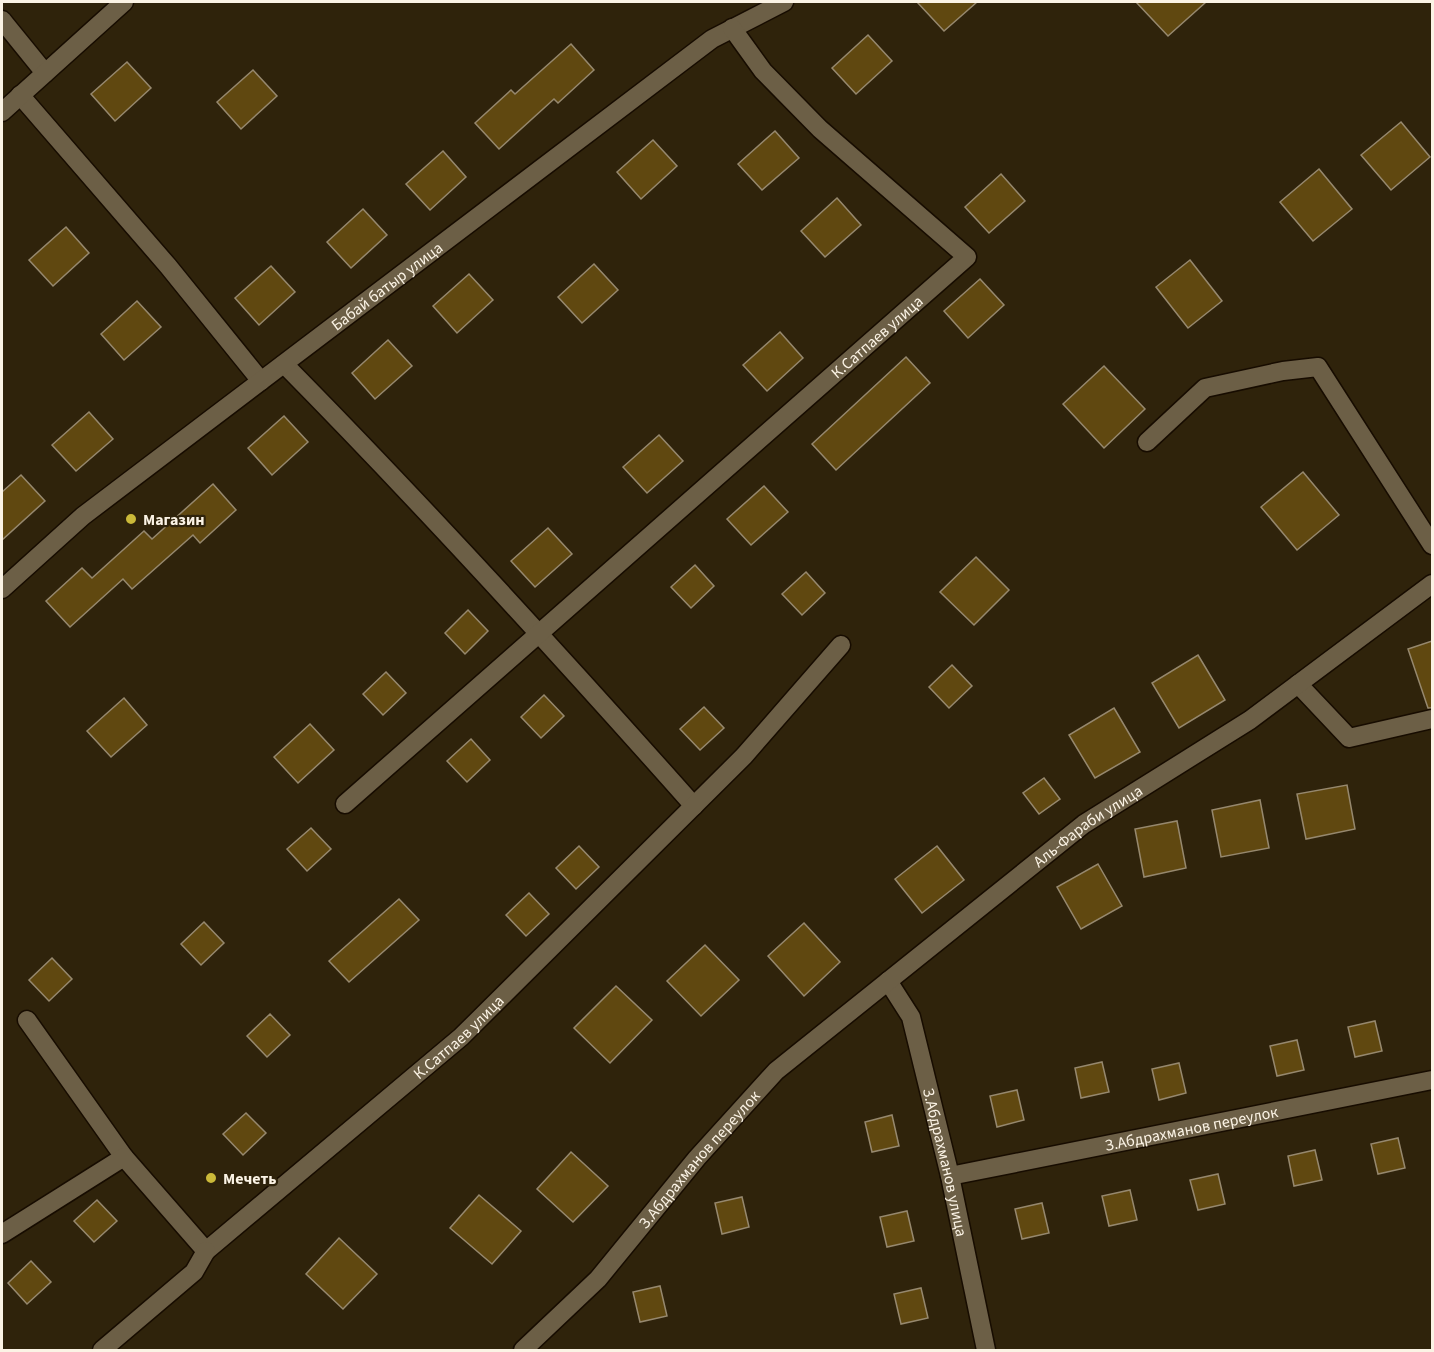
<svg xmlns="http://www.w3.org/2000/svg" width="1434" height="1352" font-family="'Source Sans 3',sans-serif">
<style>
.building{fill:#604810;stroke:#96886e;stroke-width:1.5}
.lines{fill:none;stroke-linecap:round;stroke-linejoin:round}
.minor-casing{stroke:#170c00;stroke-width:21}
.minor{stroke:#6c5f46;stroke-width:18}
.poi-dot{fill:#cbb939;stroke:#2f230b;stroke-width:2}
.labels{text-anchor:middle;stroke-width:4.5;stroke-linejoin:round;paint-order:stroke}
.street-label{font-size:16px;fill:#fbf3e5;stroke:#2f230b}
.poi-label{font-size:16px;font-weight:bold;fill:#fbf3e5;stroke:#2f230b;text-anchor:start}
</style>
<rect width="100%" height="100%" fill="#2f230b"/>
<g class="building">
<path d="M 917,2 L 977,2 L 944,31 Z"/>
<path d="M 1136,2 L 1206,2 L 1168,36 Z"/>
<path d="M 868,35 L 892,61 L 856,94 L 832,68 Z"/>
<path d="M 571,44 L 594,70 L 558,103 L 554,99 L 499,149 L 475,123 L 511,90 L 515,94 Z"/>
<path d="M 127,62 L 151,88 L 115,121 L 91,94 Z"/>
<path d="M 253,70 L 277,96 L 241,129 L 217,102 Z"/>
<path d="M 1401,122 L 1430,157 L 1391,190 L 1361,155 Z"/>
<path d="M 775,131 L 799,158 L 762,190 L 738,164 Z"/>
<path d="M 653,140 L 677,166 L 641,199 L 617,172 Z"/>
<path d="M 443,151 L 466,177 L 430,210 L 406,184 Z"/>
<path d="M 1319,169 L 1352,209 L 1313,241 L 1280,202 Z"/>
<path d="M 1001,174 L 1025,201 L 989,233 L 965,207 Z"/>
<path d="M 837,198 L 861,225 L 825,257 L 801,231 Z"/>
<path d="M 363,209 L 387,235 L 351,268 L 327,242 Z"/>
<path d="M 66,227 L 89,253 L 53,286 L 29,260 Z"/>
<path d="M 1190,260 L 1222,301 L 1188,328 L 1156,287 Z"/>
<path d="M 594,264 L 618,290 L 582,323 L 558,297 Z"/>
<path d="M 271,266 L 295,292 L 259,325 L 235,298 Z"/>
<path d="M 469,274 L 493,300 L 457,333 L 433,306 Z"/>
<path d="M 980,279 L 1004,305 L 968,338 L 944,311 Z"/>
<path d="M 137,301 L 161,327 L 124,360 L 101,334 Z"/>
<path d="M 780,332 L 803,358 L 767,391 L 743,365 Z"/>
<path d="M 388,340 L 412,366 L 375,399 L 352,373 Z"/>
<path d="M 906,357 L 930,383 L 836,470 L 812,444 Z"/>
<path d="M 1104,366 L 1145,409 L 1104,448 L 1063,404 Z"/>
<path d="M 89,412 L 113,439 L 76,471 L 52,445 Z"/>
<path d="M 284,416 L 308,442 L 272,475 L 248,448 Z"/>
<path d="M 659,435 L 683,461 L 647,493 L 623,467 Z"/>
<path d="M 1303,472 L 1339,515 L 1297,550 L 1261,507 Z"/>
<path d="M 21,475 L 45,501 L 2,540 L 2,492 Z"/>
<path d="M 213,484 L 236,510 L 200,543 L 193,535 L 132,589 L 123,579 L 70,627 L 46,601 L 82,568 L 92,578 L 144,531 L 152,539 Z"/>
<path d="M 764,486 L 788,512 L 751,545 L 727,519 Z"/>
<path d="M 548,528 L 572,554 L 535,587 L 511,561 Z"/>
<path d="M 976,557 L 1009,590 L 974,625 L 940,592 Z"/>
<path d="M 695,565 L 714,586 L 691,608 L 671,587 Z"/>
<path d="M 806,572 L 825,593 L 802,615 L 782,594 Z"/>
<path d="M 468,610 L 488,631 L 465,654 L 445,633 Z"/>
<path d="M 1432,641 L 1432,708 L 1428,708 L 1408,649 Z"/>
<path d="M 1198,655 L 1225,700 L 1179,728 L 1152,683 Z"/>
<path d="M 952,665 L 972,686 L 949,708 L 929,687 Z"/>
<path d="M 386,672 L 406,693 L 383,715 L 363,694 Z"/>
<path d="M 544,695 L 564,716 L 541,738 L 521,717 Z"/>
<path d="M 124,698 L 147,725 L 111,757 L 87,731 Z"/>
<path d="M 704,707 L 724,728 L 700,750 L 680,729 Z"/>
<path d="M 1114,708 L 1140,752 L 1095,778 L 1069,735 Z"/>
<path d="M 310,724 L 334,750 L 298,783 L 274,757 Z"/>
<path d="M 471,739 L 490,760 L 467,782 L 447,761 Z"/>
<path d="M 1044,778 L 1060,799 L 1039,814 L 1023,793 Z"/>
<path d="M 1347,785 L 1355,829 L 1306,839 L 1297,794 Z"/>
<path d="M 1260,800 L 1269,848 L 1221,857 L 1212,810 Z"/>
<path d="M 1177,821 L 1186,868 L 1144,877 L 1135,829 Z"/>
<path d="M 311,828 L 331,849 L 307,871 L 287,849 Z"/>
<path d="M 579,846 L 599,867 L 576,889 L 556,868 Z"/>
<path d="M 937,846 L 964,880 L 922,913 L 895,879 Z"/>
<path d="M 1098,864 L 1122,906 L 1081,929 L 1057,887 Z"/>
<path d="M 529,893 L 549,914 L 526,936 L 506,915 Z"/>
<path d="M 399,899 L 419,920 L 349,982 L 329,961 Z"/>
<path d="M 204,922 L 224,943 L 201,965 L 181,944 Z"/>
<path d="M 804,923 L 840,962 L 804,996 L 768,956 Z"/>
<path d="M 705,945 L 739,980 L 701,1016 L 667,981 Z"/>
<path d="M 52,958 L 72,979 L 49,1001 L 29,980 Z"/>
<path d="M 616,986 L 652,1020 L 610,1063 L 574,1028 Z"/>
<path d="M 270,1014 L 290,1035 L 267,1057 L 247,1036 Z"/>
<path d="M 1375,1021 L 1382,1051 L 1355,1057 L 1348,1027 Z"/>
<path d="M 1297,1040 L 1304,1070 L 1277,1076 L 1270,1046 Z"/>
<path d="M 1102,1062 L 1109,1092 L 1081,1098 L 1075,1068 Z"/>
<path d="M 1179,1063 L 1186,1093 L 1159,1100 L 1152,1069 Z"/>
<path d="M 1017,1090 L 1024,1120 L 997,1127 L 990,1096 Z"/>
<path d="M 246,1113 L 266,1133 L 243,1155 L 223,1134 Z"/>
<path d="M 892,1115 L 899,1146 L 872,1152 L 865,1122 Z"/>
<path d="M 1398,1138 L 1405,1168 L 1378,1174 L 1371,1144 Z"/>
<path d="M 1315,1150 L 1322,1180 L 1294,1186 L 1288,1156 Z"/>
<path d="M 571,1152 L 608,1186 L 573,1222 L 537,1189 Z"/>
<path d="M 1218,1174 L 1225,1204 L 1198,1210 L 1190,1180 Z"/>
<path d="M 1130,1190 L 1137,1220 L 1109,1226 L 1102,1196 Z"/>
<path d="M 479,1195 L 521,1231 L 492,1264 L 450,1228 Z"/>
<path d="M 742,1197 L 749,1227 L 722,1234 L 715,1203 Z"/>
<path d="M 97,1200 L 117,1221 L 94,1242 L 74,1221 Z"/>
<path d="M 1042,1203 L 1049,1233 L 1022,1239 L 1015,1209 Z"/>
<path d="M 907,1211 L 914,1241 L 887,1247 L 880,1217 Z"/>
<path d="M 339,1238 L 377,1274 L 343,1309 L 306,1274 Z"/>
<path d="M 31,1261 L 51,1282 L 27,1304 L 8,1283 Z"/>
<path d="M 660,1286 L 667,1316 L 640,1322 L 633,1292 Z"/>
<path d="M 921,1288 L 928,1318 L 901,1324 L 894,1294 Z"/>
</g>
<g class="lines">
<g class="minor-casing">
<g id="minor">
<path d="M 2,20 L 45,73"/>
<path d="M 20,95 L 168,266 L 261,381"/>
<path d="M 2,112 L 124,2"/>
<path d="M 284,364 C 425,507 560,655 694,806"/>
<path d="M 1147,442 L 1205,388 L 1283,371 L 1318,367 L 1432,545"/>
<path id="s1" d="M 2,589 L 83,516 L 712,39 L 784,2"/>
<path d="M 1298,684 L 1349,738 L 1432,719"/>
<path id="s2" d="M 345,804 L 967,257 L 820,129 L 763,71 L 732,28"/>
<path id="s3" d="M 888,981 L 911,1017 L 950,1176 L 986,1350"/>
<path d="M 27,1020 L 124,1157"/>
<path id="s4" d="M 950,1176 L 1432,1080"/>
<path id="s5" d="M 2,1234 L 124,1157 L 206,1251 L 461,1037 L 744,756 L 841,645"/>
<path d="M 102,1350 L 194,1272 L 206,1251"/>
<path id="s6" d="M 523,1350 L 598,1279 L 697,1158 L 776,1071 L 1084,824 L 1250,720 L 1432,584"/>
</g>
</g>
<use href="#minor" class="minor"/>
</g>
<g class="poi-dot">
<circle cx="131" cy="519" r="6"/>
<circle cx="211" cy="1178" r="6"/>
</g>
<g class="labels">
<g class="street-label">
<text dy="6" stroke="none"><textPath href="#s1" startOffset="490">Бабай батыр улица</textPath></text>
<text dy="6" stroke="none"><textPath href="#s2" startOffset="708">К.Сатпаев улица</textPath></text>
<text dy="6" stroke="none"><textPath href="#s6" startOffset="774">Аль-Фараби улица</textPath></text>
<text dy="6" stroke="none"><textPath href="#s5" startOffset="600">К.Сатпаев улица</textPath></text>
<text dy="6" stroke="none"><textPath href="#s4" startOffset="246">З.Абдрахманов переулок</textPath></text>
<text dy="6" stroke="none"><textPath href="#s6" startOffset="260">З.Абдрахманов переулок</textPath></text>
<text dy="6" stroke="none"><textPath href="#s3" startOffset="192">З.Абдрахманов улица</textPath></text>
</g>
<g class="poi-label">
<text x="143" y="525">Магазин</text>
<text x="223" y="1184">Мечеть</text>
</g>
</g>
<rect width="1434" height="1352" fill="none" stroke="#fbf3e5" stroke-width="6"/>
</svg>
